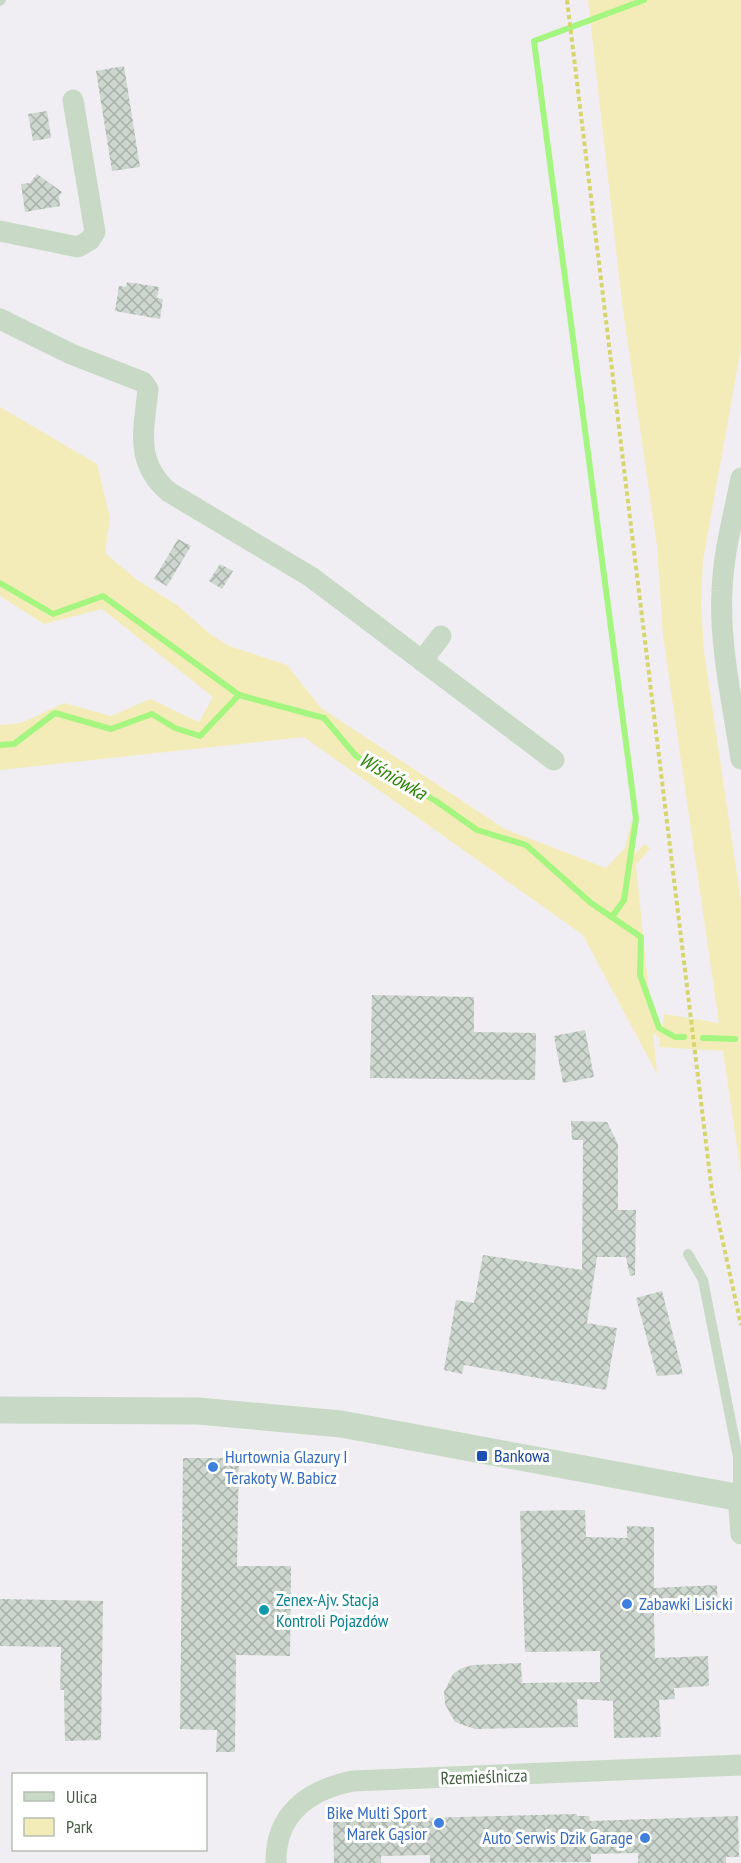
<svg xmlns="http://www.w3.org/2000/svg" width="741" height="1863" font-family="'PT Sans Narrow',sans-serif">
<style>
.green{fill:#f4ecb8}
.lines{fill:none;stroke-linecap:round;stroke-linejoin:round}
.stream{stroke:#a5f680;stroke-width:6}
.building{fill:url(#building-cross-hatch)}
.path{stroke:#d6d56c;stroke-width:4;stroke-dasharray:4.5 3;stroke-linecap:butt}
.service{stroke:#c8dac6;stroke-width:10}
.minor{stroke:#c8dac6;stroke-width:21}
.tertiary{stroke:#c8dac6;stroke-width:27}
.transit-dot{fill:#1a4fb4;stroke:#fff;stroke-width:2}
.shop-dot{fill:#3f7fe0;stroke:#fff;stroke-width:2}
.culture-dot{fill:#0f9aa8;stroke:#fff;stroke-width:2}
.labels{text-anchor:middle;stroke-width:6;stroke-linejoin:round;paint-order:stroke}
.transit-label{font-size:18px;fill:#164399;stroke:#fff;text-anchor:start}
.shop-label{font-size:18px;fill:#366cbe;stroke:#fff;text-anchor:start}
.culture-label{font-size:18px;fill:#0d838f;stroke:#fff;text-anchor:start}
.street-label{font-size:18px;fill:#465e44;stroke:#fff}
.water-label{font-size:20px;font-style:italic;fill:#2d8405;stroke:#fff}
</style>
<defs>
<pattern id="building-cross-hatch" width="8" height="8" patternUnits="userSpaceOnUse" patternTransform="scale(1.5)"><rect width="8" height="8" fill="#cdd7cf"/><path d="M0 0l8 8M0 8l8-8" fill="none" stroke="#a8b2aa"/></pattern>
</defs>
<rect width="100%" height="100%" fill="#f0eef2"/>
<path class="green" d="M 588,0 L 741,0 L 741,348 L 703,560 L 701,604 L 704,651 L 741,902 L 741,1174 L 723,1051 L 659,1047 L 660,1039 L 653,1032 L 657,1074 L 583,935 L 304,737 L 0,770 L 0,725 L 21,723 L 64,703 L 111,716 L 150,699 L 199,722 L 213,697 L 102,609 L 44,624 L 0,596 L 0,407 L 97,464 L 110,518 L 105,553 L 137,580 L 177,605 L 210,634 L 229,646 L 287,665 L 321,708 L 505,829 L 606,868 L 625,848 L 632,819 L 635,854 L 644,844 L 650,848 L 636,865 L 649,994 L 662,1028 L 664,1014 L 719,1023 L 663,636 L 657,546 L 622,303 Z"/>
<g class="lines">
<g class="stream">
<path d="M 0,583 L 53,614 L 103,596 L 239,695"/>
<path d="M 0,745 L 14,744 L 55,713 L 111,729 L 152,714 L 175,728 L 200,736 L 239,695 L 324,718 L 356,756 L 436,801 L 477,830 L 526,845 L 591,903 L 641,937 L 640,975 L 659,1028 L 675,1037 L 684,1037"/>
<path d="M 612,917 L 624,900 L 636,819 L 534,41 L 644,0"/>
<path d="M 703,1038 L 735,1039"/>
</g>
</g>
<g class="building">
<path d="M 124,66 L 140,167 L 112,171 L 96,71 Z"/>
<path d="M 47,111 L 51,138 L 33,141 L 28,114 Z"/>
<path d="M 37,174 L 62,192 L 59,196 L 60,206 L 25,212 L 21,184 L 30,183 Z"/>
<path d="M 127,282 L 159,287 L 157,298 L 163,299 L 160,319 L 115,311 L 119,286 L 126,287 Z"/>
<path d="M 178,539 L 191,546 L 167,586 L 154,579 Z"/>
<path d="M 220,564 L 233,571 L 222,589 L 209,581 Z"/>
<path d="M 372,995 L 474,997 L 474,1032 L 536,1033 L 535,1080 L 370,1078 Z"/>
<path d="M 585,1030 L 594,1077 L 563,1083 L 554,1036 Z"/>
<path d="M 571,1121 L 607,1122 L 618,1144 L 618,1210 L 636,1210 L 635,1275 L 630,1276 L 626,1257 L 597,1257 L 587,1323 L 617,1328 L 606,1390 L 464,1365 L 462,1374 L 444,1370 L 456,1300 L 474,1303 L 483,1255 L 582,1270 L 583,1140 L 572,1140 Z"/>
<path d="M 662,1291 L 683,1374 L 657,1376 L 636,1298 Z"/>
<path d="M 183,1458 L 239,1458 L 237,1566 L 291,1566 L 290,1656 L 236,1655 L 235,1752 L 216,1752 L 217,1730 L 180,1729 Z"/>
<path d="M 585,1510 L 586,1537 L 627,1538 L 627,1526 L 654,1527 L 654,1588 L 717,1585 L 718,1611 L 654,1613 L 655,1658 L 708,1656 L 709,1686 L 674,1688 L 675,1699 L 659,1700 L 661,1737 L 614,1738 L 613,1701 L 577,1699 L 578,1727 L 475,1729 L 455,1722 L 445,1704 L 444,1692 L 453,1674 L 462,1668 L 473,1665 L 521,1663 L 522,1683 L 600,1682 L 600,1651 L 525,1652 L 520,1511 Z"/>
<path d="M 0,1599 L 103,1601 L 101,1740 L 65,1741 L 64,1690 L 60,1690 L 61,1647 L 0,1646 Z"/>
<path d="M 577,1814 L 577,1816 L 589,1816 L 590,1821 L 738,1816 L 739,1857 L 726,1857 L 726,1863 L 638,1863 L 638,1853 L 591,1854 L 591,1862 L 430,1863 L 430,1855 L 381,1856 L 381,1863 L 334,1863 L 333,1816 L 380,1815 L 380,1819 Z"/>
</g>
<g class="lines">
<path class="path" d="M 567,0 L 712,1192 L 741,1325"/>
<g class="service">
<path d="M 0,1 L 1,0"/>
<path d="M 688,1254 L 703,1280 L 738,1457 L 738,1497"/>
</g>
<g class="minor">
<path d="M 0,231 L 78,247 L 90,240 L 95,232 L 73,100"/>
<path d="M 0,319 L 71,354 L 143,382 L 148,389 C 144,430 134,462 169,492 L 311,577 L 554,760"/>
<path d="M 741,478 C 734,515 723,553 722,591 C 719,644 733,706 741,759"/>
<path d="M 422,661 L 441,636"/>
<path d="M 738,1497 L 741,1534"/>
<path d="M 276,1863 C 275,1814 308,1790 353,1781 L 741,1765"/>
</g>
<path class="tertiary" d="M 0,1410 L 198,1411 L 341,1424 L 741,1498"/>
</g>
<rect class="transit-dot" x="476" y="1450" width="12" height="12" rx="3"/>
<g class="shop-dot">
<circle cx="213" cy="1467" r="6"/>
<circle cx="627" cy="1604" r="6"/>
<circle cx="439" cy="1823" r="6"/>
<circle cx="645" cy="1838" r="6"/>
</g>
<circle class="culture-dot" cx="264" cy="1610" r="6"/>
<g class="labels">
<g class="transit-label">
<text x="494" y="1462">Bankowa</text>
</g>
<g class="shop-label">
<text x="225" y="1463">Hurtownia Glazury I<tspan x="225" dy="21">Terakoty W. Babicz</tspan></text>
<text x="639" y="1610">Zabawki Lisicki</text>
<text x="427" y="1819" text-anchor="end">Bike Multi Sport<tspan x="427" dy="21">Marek Gąsior</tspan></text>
<text x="633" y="1844" text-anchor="end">Auto Serwis Dzik Garage</text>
</g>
<g class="culture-label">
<text x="276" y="1606">Zenex-Ajv. Stacja<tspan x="276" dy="21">Kontroli Pojazdów</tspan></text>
</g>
<g class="street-label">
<text transform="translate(484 1777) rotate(-2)" y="6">Rzemieślnicza</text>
</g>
<g class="water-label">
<text transform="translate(393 776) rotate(30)" y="7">Wiśniówka</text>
</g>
</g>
<rect x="12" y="1773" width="195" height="78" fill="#ffffff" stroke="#b5bfb4" stroke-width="1.5"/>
<rect x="24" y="1792" width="30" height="9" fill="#c8dac6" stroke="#b5bfb4" stroke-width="1.5"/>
<text x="66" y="1803" font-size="18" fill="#465e44">Ulica</text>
<rect x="24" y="1818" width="30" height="18" fill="#f4ecb8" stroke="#b5bfb4" stroke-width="1.5"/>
<text x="66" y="1833" font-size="18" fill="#465e44">Park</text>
</svg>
